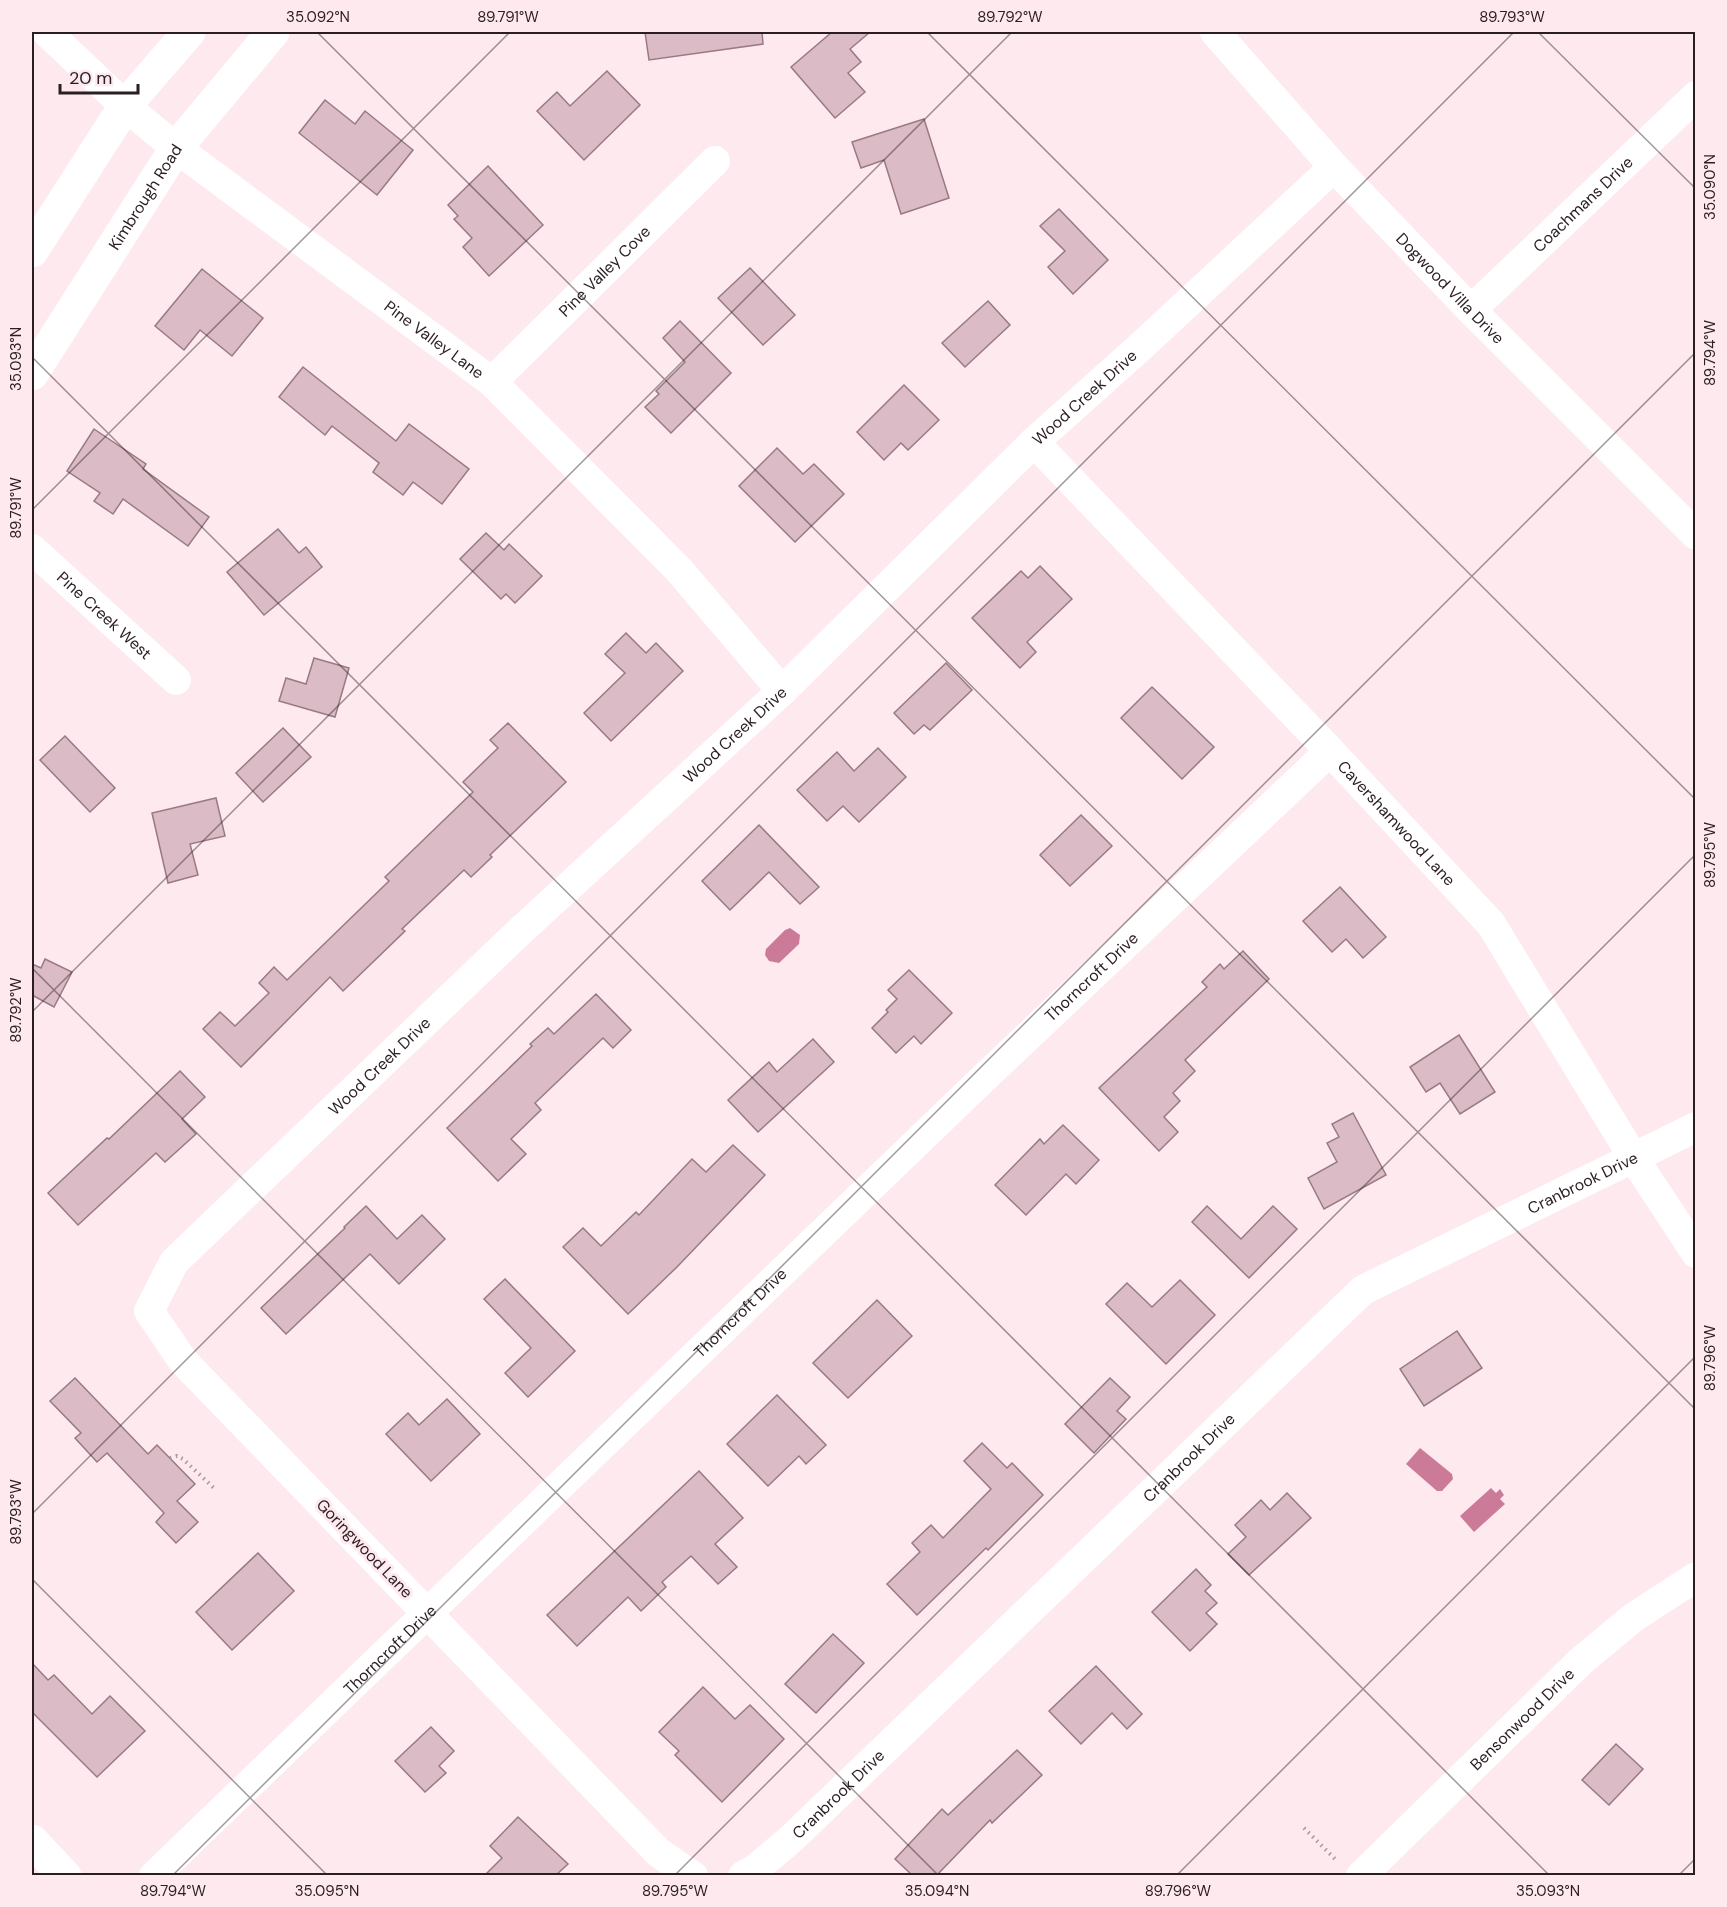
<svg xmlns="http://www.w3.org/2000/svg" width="1727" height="1907" font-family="'DM Sans',sans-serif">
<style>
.water{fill:#cb7b98}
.building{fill:#dbbbc5;stroke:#997a84;stroke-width:1.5}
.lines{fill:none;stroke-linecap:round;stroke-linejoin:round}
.path{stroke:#a8979c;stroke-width:4;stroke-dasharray:1.5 4.5;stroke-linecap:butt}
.minor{stroke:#fff;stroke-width:30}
.tertiary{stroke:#fff;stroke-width:33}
.secondary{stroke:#fff;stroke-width:33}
.ticks{fill:none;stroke:#2a1e22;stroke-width:1.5;stroke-opacity:0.45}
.labels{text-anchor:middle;stroke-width:6;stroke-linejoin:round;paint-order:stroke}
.street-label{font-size:16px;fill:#2a1e22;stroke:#fee9ef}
.neatline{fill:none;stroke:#2a1e22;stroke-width:2}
.ticks-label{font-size:15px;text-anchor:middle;fill:#2a1e22}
</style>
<rect width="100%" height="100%" fill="#fee9ef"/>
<g class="water">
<path d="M 790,928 L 800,935 L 799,944 L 779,963 L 769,961 L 765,955 L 766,949 L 785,930 Z"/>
<path d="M 1420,1448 L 1452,1474 L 1453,1479 L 1442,1491 L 1437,1491 L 1406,1464 Z"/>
<path d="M 1491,1488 L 1496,1493 L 1500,1489 L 1504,1495 L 1500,1499 L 1505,1504 L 1474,1532 L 1460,1516 Z"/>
</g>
<g class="building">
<path d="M 645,32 L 762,32 L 763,44 L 649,60 Z"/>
<path d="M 832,32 L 870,32 L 850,49 L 861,62 L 848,73 L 865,92 L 835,118 L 791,67 Z"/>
<path d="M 607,71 L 640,105 L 584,160 L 537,111 L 557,92 L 570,106 Z"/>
<path d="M 325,100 L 355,124 L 365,111 L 413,150 L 377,195 L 299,133 Z"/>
<path d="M 924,119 L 949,198 L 901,214 L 884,160 L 861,168 L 852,142 Z"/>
<path d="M 488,166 L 543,225 L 489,276 L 463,247 L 472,238 L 454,219 L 458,216 L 448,205 Z"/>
<path d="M 1059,209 L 1108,260 L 1073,294 L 1048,267 L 1065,251 L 1040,226 Z"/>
<path d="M 750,268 L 795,315 L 763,345 L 718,298 Z"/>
<path d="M 202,269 L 263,318 L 232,356 L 200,330 L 184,350 L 155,326 Z"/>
<path d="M 988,301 L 1010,325 L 965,367 L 942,343 Z"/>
<path d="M 680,321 L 731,373 L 671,433 L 645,407 L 659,394 L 656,391 L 685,362 L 663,338 Z"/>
<path d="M 303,367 L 396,441 L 409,424 L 469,469 L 442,504 L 413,482 L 403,495 L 373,472 L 379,463 L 332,426 L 325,435 L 279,397 Z"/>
<path d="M 904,385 L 939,420 L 908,450 L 901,443 L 884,460 L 857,432 Z"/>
<path d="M 94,429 L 146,464 L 143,469 L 209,517 L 188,546 L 123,499 L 113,514 L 94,501 L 100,493 L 67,471 Z"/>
<path d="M 777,448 L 803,474 L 814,464 L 844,494 L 795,542 L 739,486 Z"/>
<path d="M 278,529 L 299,553 L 306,547 L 322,567 L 264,615 L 227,572 Z"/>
<path d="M 486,533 L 504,550 L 509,544 L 542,576 L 515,603 L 506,594 L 501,599 L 460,559 Z"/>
<path d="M 1040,566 L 1072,599 L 1027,642 L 1036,652 L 1020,668 L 972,618 L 1021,571 L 1028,578 Z"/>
<path d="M 626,633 L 646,653 L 656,643 L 683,671 L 611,741 L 584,713 L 625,673 L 605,654 Z"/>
<path d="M 314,658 L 349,668 L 335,717 L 279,701 L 286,678 L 306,684 Z"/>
<path d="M 946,663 L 972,690 L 930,730 L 924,725 L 914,734 L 894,713 Z"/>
<path d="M 1152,687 L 1214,747 L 1182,779 L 1121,718 Z"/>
<path d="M 508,723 L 566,782 L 490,855 L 492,857 L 471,877 L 464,870 L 402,929 L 405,931 L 343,991 L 330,977 L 241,1067 L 203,1029 L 220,1012 L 235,1026 L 269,993 L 259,983 L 274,967 L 287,980 L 389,881 L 385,877 L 473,792 L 463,782 L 498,748 L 490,740 Z"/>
<path d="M 283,728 L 311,757 L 263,802 L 236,773 Z"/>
<path d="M 65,736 L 115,788 L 90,812 L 40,760 Z"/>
<path d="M 878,748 L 906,777 L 859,822 L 843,806 L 827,821 L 797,790 L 837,752 L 854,771 Z"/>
<path d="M 216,798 L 225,836 L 190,844 L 198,875 L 168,883 L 152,813 Z"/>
<path d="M 1081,815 L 1112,846 L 1070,886 L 1040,855 Z"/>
<path d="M 759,825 L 819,887 L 800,904 L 769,872 L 730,910 L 702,881 Z"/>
<path d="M 1340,887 L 1386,937 L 1363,958 L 1346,939 L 1332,952 L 1303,921 Z"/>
<path d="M 1243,951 L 1269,979 L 1185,1060 L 1195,1071 L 1173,1093 L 1180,1101 L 1164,1117 L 1178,1132 L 1159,1151 L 1099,1088 L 1207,987 L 1202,982 L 1220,964 L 1224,969 Z"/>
<path d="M 45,959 L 72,972 L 54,1007 L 32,995 L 32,964 L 41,968 Z"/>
<path d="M 909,970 L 952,1013 L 921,1044 L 914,1036 L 896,1053 L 872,1028 L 888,1012 L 886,1010 L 897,999 L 888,990 Z"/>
<path d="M 596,994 L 631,1030 L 613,1048 L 603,1038 L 535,1103 L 541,1110 L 511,1139 L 526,1154 L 498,1181 L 447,1128 L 532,1046 L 530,1044 L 548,1028 L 554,1034 Z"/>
<path d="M 1459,1035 L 1495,1092 L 1460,1114 L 1440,1083 L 1426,1092 L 1410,1067 Z"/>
<path d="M 813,1039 L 834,1062 L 758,1132 L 728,1100 L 769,1062 L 777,1072 Z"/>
<path d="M 180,1071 L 205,1097 L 182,1119 L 196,1134 L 165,1162 L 156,1153 L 78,1225 L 48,1193 L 107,1138 L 109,1139 Z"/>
<path d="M 1353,1113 L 1386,1175 L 1324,1209 L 1308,1178 L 1337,1162 L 1327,1143 L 1339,1137 L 1332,1124 Z"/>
<path d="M 1063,1125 L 1099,1160 L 1076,1184 L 1066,1174 L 1026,1215 L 995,1185 L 1040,1139 L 1044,1144 Z"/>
<path d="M 733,1145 L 765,1175 L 677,1267 L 628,1314 L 563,1247 L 583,1228 L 601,1246 L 636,1212 L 639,1215 L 692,1159 L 706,1172 Z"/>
<path d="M 366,1206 L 397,1239 L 422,1215 L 445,1239 L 399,1284 L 370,1254 L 286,1334 L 261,1308 L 345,1228 L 344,1227 Z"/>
<path d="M 1207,1206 L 1241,1239 L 1273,1206 L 1297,1229 L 1249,1278 L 1192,1222 Z"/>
<path d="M 505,1279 L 575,1351 L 528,1397 L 505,1373 L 531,1348 L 484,1299 Z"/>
<path d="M 1180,1280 L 1215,1315 L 1166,1364 L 1106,1304 L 1127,1283 L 1152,1307 Z"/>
<path d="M 877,1300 L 912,1336 L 848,1398 L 813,1363 Z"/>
<path d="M 1457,1331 L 1482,1368 L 1424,1406 L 1400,1369 Z"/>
<path d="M 75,1378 L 148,1454 L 157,1445 L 195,1484 L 177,1501 L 198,1522 L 176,1543 L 156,1522 L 164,1513 L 107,1453 L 97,1462 L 75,1438 L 81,1433 L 50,1401 Z"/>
<path d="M 1110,1378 L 1130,1397 L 1117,1411 L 1126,1419 L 1094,1453 L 1065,1424 Z"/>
<path d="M 777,1395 L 826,1445 L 806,1464 L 799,1456 L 768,1486 L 727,1444 Z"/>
<path d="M 447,1399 L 480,1434 L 431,1481 L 386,1434 L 408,1413 L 419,1425 Z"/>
<path d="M 982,1443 L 1007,1468 L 1012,1463 L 1043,1495 L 988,1550 L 986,1548 L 917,1615 L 887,1584 L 920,1552 L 912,1543 L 931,1525 L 943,1538 L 991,1489 L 964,1461 Z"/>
<path d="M 699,1471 L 743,1518 L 715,1544 L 737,1567 L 718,1584 L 691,1556 L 662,1582 L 666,1587 L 641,1611 L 628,1597 L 577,1646 L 547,1615 Z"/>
<path d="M 1287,1493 L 1311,1518 L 1249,1575 L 1228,1554 L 1246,1537 L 1235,1525 L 1261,1500 L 1270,1510 Z"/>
<path d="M 258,1553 L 294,1591 L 232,1650 L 196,1612 Z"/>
<path d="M 1196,1569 L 1211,1585 L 1205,1591 L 1217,1603 L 1206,1613 L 1217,1624 L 1190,1651 L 1152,1612 Z"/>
<path d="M 833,1634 L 864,1663 L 816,1713 L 785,1684 Z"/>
<path d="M 32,1663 L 48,1680 L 54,1675 L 92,1714 L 110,1696 L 145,1731 L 97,1777 L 32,1712 Z"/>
<path d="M 1096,1666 L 1142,1714 L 1127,1729 L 1112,1713 L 1081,1744 L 1049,1711 Z"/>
<path d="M 703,1687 L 735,1719 L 750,1705 L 784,1739 L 722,1802 L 675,1755 L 679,1751 L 659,1732 Z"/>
<path d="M 431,1727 L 454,1751 L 439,1766 L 446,1773 L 425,1792 L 395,1761 Z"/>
<path d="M 1616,1744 L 1643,1769 L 1609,1805 L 1582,1780 Z"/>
<path d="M 1017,1750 L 1042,1775 L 992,1823 L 990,1820 L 937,1875 L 912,1875 L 895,1859 L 942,1809 L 948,1815 Z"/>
<path d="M 518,1817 L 568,1864 L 556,1875 L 485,1875 L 502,1858 L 490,1846 Z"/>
</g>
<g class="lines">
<g class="path">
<path d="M 170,1458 L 177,1456 L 183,1459 L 216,1490"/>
<path d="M 1304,1828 L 1337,1861"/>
</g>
<g class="minor">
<path id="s1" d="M 47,32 L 125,106 L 176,148 L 492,382 L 679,570 L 782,691"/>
<path id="s2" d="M 1215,32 L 1334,167 L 1471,310 L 1696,535"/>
<path id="s3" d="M 1471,310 L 1696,96"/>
<path id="s4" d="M 492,382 L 715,161"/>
<path id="s5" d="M 1034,442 L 1330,751 L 1491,924 L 1633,1157 L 1696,1253"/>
<path id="s6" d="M 32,549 L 176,680"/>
<path id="s7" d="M 154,1876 L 988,1074 L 1330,751"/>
<path id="s8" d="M 693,1876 L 659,1853 L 183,1361 L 149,1311 L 174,1262 L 516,935 L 782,691 L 1034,442 L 1138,349 L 1334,167"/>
<path id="s9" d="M 743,1876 L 754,1870 L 790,1840 L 1363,1290 L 1696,1127"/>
<path id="s10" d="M 1361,1876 L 1581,1661 L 1634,1617 L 1696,1577"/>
</g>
<g class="tertiary">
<path d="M 32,251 L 125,106 L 189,32"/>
<path id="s11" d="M 32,374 L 176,148 L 273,32"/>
</g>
<path class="secondary" d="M 32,1841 L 65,1876"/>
</g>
<path class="ticks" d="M 317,32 L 1696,1410M 927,32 L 1696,800M 1538,32 L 1696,189M 32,357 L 1550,1876M 32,510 L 510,32M 32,968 L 939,1876M 32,1012 L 1012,32M 32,1514 L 1514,32M 32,1579 L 328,1876M 172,1876 L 1696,352M 674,1876 L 1696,854M 1176,1876 L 1696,1356M 1678,1876 L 1696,1858"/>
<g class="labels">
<g class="street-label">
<text dy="6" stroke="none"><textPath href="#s11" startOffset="210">Kimbrough Road</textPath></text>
<text dy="6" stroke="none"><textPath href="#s3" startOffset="154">Coachmans Drive</textPath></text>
<text dy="6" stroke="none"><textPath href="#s4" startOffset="158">Pine Valley Cove</textPath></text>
<text dy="6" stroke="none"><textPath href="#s2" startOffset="348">Dogwood Villa Drive</textPath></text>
<text dy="6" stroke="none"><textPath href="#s1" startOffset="495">Pine Valley Lane</textPath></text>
<text dy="6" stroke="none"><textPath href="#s8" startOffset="2097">Wood Creek Drive</textPath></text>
<text dy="6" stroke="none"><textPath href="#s6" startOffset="98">Pine Creek West</textPath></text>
<text dy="6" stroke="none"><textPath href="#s8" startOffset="1611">Wood Creek Drive</textPath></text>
<text dy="6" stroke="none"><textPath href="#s5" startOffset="526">Cavershamwood Lane</textPath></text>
<text dy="6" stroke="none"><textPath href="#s7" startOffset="1299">Thorncroft Drive</textPath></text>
<text dy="6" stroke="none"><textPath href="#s8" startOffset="1125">Wood Creek Drive</textPath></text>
<text dy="6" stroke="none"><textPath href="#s9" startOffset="1098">Cranbrook Drive</textPath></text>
<text dy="6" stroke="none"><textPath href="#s7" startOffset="813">Thorncroft Drive</textPath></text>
<text dy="6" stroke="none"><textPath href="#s9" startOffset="612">Cranbrook Drive</textPath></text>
<text transform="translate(365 1548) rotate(46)" y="6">Goringwood Lane</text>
<text dy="6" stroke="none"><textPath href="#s7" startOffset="327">Thorncroft Drive</textPath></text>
<text dy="6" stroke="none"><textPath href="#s10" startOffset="225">Bensonwood Drive</textPath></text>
<text dy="6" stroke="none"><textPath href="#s9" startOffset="126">Cranbrook Drive</textPath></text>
</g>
</g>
<rect width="1727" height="1907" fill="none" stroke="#fee9ef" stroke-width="66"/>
<path d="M60 84v9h78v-9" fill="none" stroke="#2a1e22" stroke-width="3"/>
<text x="69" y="84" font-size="18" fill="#2a1e22" stroke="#fee9ef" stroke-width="4.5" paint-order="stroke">20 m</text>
<rect x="33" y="33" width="1661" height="1841" class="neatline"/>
<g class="ticks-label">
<text x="318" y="22">35.092°N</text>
<text x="508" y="22">89.791°W</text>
<text x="1010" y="22">89.792°W</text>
<text x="1512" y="22">89.793°W</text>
<text transform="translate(1710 187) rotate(-90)" y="5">35.090°N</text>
<text transform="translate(1710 353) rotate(-90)" y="5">89.794°W</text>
<text transform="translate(16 359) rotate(-90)" y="5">35.093°N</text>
<text transform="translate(16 508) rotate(-90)" y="5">89.791°W</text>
<text transform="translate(1710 855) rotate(-90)" y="5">89.795°W</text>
<text transform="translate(16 1010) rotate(-90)" y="5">89.792°W</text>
<text transform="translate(1710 1358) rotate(-90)" y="5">89.796°W</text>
<text transform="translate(16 1512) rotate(-90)" y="5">89.793°W</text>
<text x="173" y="1896">89.794°W</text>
<text x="327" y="1896">35.095°N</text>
<text x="675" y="1896">89.795°W</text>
<text x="937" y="1896">35.094°N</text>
<text x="1178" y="1896">89.796°W</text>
<text x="1548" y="1896">35.093°N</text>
</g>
</svg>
